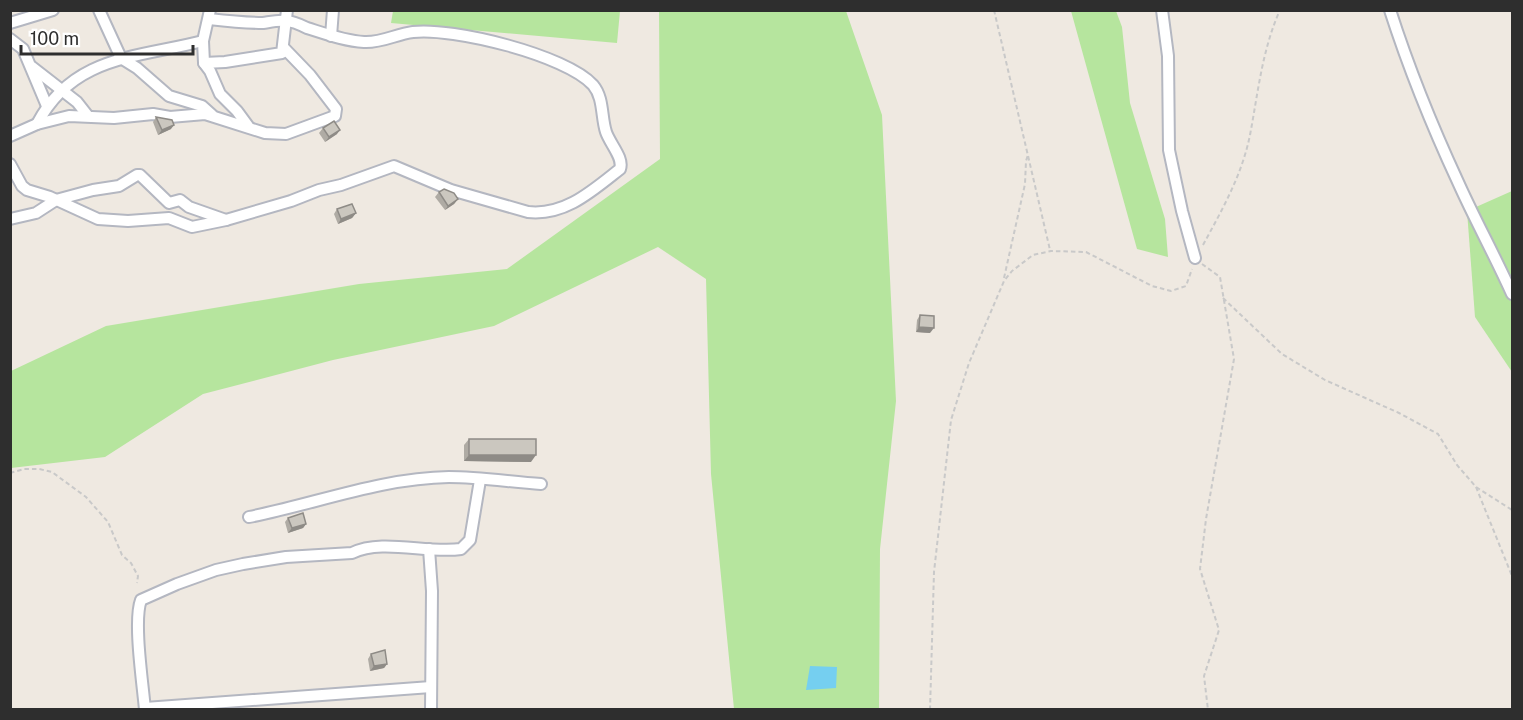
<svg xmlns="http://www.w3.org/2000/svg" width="1523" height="720" font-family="'Public Sans',sans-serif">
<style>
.green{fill:#b6e59e}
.water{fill:#75cff0}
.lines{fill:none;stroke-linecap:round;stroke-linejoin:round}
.street-casing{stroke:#b4b7c1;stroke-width:14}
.path{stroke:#c9c9c9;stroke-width:2;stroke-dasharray:4.5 3;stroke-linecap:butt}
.street{stroke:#fff;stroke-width:10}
.wall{fill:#afaba4}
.shaded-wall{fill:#8e8b86}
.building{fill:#cbc7bf;stroke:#8e8b86;stroke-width:1.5}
</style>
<rect width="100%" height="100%" fill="#efe9e1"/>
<g class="green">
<path d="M 393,11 L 393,10 L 620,11 L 617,43 L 391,23 Z"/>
<path d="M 659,11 L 846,11 L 882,115 L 896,401 L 880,549 L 879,709 L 734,709 L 711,474 L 706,279 L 658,247 L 494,326 L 333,360 L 203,394 L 105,457 L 11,468 L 11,371 L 106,326 L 359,284 L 507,269 L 660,159 Z"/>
<path d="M 1071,11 L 1116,11 L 1122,27 L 1130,103 L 1165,219 L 1168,257 L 1137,249 Z"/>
<path d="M 1512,191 L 1512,372 L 1475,317 L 1467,211 Z"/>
</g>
<path class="water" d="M 810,666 L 837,667 L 836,688 L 806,690 Z"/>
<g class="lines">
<g class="street-casing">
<g id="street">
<path d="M 99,10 L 121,58 L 137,68 L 169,96 L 202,106 L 212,115"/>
<path d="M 210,10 L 203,41 L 204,63 L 210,71 L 220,94 L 237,111 L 248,126"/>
<path d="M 1162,10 L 1168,56 L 1169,150 L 1182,211 L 1195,258"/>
<path d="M 1390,10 C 1409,69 1432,126 1458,182 C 1475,220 1495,256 1512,294"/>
<path d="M 10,23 L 53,10"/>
<path d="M 331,36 L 333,10"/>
<path d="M 10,39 L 23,49 L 47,106"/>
<path d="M 204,63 L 225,62 L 282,53 L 287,10"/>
<path d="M 32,67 L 77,102 L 88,116"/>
<path d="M 37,124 C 73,55 137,58 203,41"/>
<path d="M 10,136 L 37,124 L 69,116 L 114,118 L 153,114 L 170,117 L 205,114 L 265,133 L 286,134 L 335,116 L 336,109 L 310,75 L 284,48"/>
<path d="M 10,164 L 22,186 L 27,190 L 50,197 L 98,219 L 128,221 L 169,218 L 192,227 L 226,220 L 291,201 L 319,190 L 341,185 L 394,166 L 451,190 L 528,212 C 565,216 592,191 620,169 C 624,158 610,144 606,132 C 601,117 604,98 593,85 C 566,55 452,27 413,32 C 396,34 382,43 364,42 C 345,41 326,34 307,28 C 301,25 293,21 286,21 C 278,20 270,22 263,23 C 245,23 227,21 209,19"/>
<path d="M 10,219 L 36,213 L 56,200 L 93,190 L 119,186 L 137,175 L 140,175 L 169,203 L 180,200 L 189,207 L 226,220"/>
<path d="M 249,517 C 315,504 381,478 449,477 C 479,477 511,482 541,484"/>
<path d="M 429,549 L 432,591 L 431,710"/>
<path d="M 145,708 L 431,687"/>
<path d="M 145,710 C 143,685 133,621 141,600 L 177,584 L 216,570 L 243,564 L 286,557 L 352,553 C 382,538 427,554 461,549 L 470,540 L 480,480"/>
</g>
</g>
<g class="path">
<path d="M 994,10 L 1050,250"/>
<path d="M 1203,245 C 1222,210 1242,175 1250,135 C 1258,93 1262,50 1280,10"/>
<path d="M 1202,264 L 1220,277 L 1234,359 L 1206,519 L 1200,569 L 1219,630 L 1204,676 L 1208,710"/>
<path d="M 1004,278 L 1025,184 L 1026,161 L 1028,155"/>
<path d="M 1223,298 L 1282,354 L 1325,380 L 1399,413 L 1438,434 L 1457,465 L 1476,487 L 1512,510"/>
<path d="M 10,473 L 24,469 L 39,469 L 52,472 L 86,497 L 108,522 L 122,555 L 131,563 L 138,576 L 137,583"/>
<path d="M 1476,487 L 1512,576"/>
<path d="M 930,710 L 934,572 L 951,420 L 969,363 L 1004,281 L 1012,271 L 1033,255 L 1051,251 L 1086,252 L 1152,286 L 1171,291 L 1186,286 L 1192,269"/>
</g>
<use href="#street" class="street"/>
</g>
<g class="wall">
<path d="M 156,117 L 171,129 L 158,135 L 153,122 Z"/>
<path d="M 323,128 L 337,134 L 325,142 L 319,133 Z"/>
<path d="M 439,192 L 458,199 L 454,204 L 445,210 L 435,197 Z"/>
<path d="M 337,209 L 356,213 L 352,218 L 338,224 L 334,214 Z"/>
<path d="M 920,315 L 930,333 L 916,332 L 917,320 Z"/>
<path d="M 469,439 L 531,462 L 464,461 L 464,445 Z"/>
<path d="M 288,518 L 306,524 L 303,528 L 288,533 L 285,522 Z"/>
<path d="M 371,654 L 387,664 L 384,668 L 370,671 L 368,659 Z"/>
</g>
<g class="shaded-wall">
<path d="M 174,125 L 171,129 L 158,135 L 162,130 Z"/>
<path d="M 340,130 L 337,134 L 325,142 L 329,137 Z"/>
<path d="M 458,199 L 454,204 L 445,210 L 448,206 Z"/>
<path d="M 356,213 L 352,218 L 338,224 L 341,219 Z"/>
<path d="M 919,327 L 934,328 L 930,333 L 916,332 Z"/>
<path d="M 469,455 L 536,455 L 531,462 L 464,461 Z"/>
<path d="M 306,524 L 303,528 L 288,533 L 292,528 Z"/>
<path d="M 387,664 L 384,668 L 370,671 L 374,666 Z"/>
</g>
<g class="building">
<path d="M 156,117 L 172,120 L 174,125 L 162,130 Z"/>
<path d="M 334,121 L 340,130 L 329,137 L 323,128 Z"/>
<path d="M 444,189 L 454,193 L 458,199 L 448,206 L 439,192 Z"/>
<path d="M 352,204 L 356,213 L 341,219 L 337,209 Z"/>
<path d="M 920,315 L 934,316 L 934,328 L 919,327 Z"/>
<rect x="469" y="439" width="67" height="16"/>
<path d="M 303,513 L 306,524 L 292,528 L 288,518 Z"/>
<path d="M 385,650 L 387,664 L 374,666 L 371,654 Z"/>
</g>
<rect width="1523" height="720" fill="none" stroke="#2e2e2e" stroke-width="24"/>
<path d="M21 45v9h172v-9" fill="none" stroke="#2e2e2e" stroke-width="3"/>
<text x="30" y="45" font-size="18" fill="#2e2e2e" stroke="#ffffff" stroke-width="4.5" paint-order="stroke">100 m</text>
</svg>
